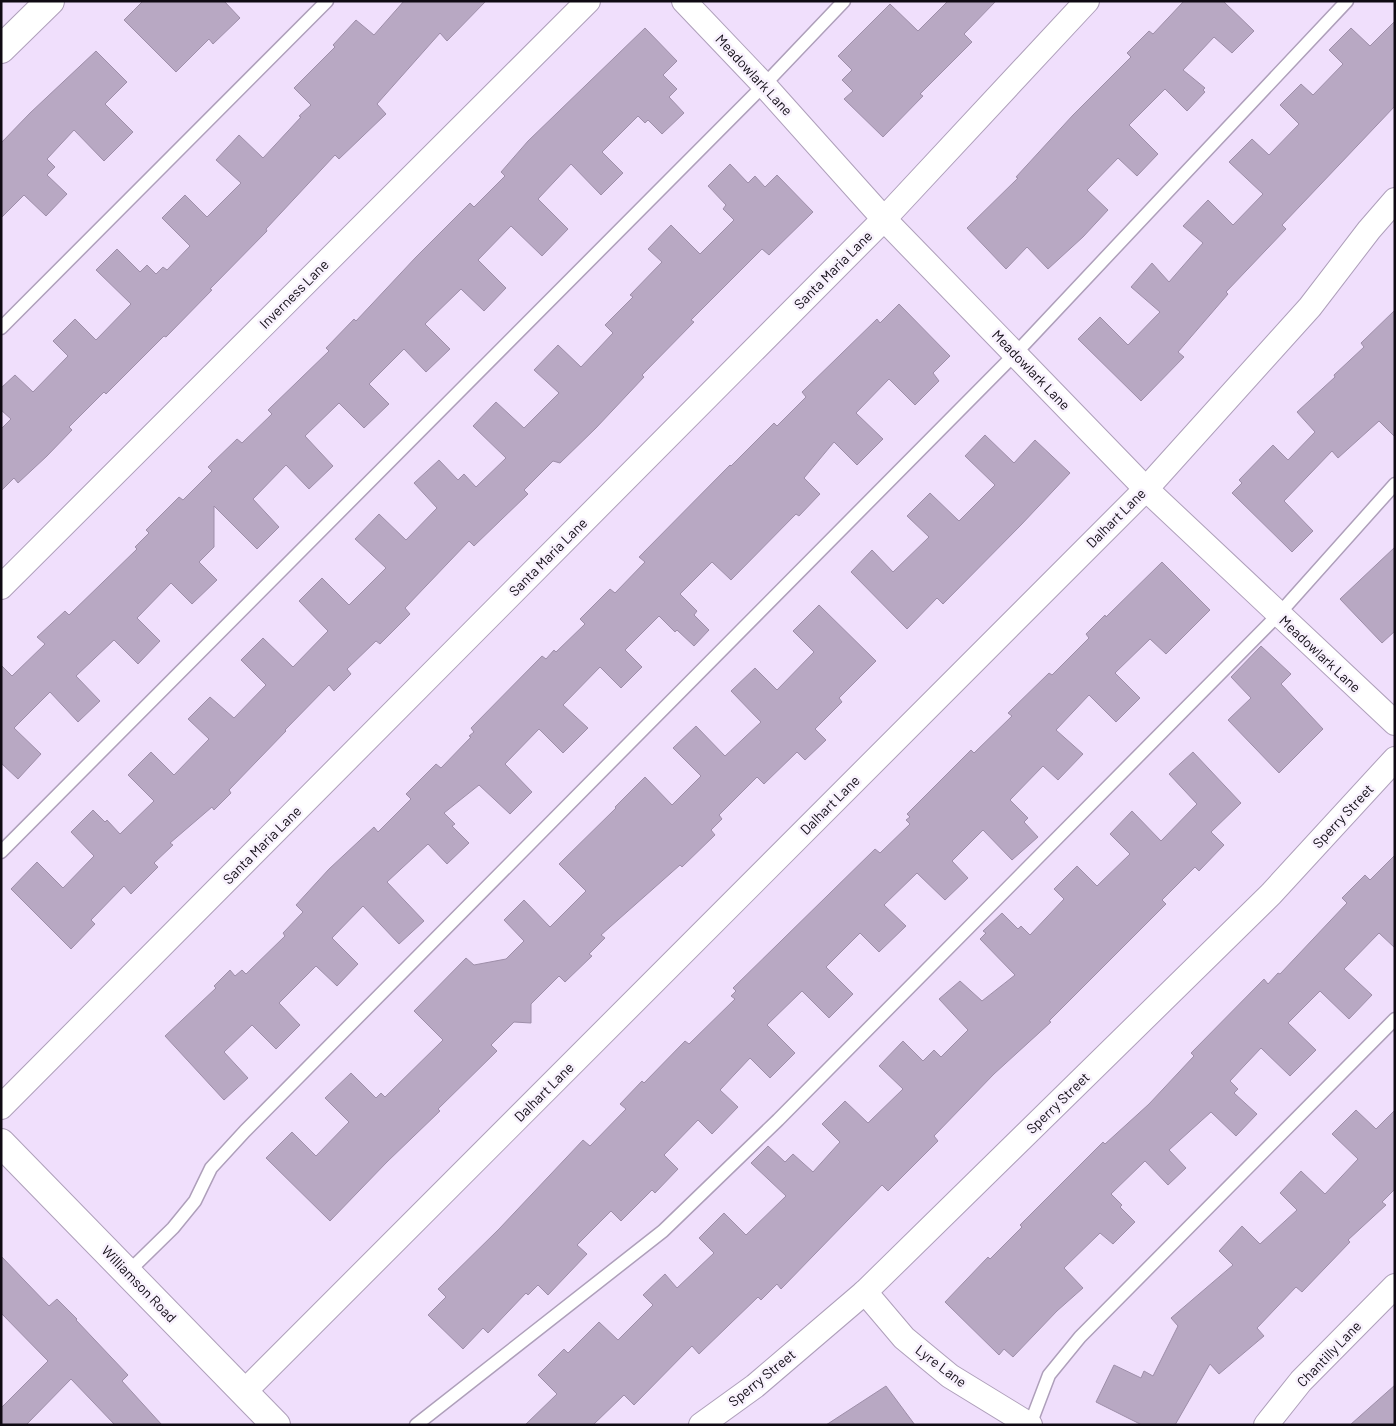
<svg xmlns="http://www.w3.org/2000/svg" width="1396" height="1426" font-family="Barlow,sans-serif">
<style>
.building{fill:#b8a8c3;stroke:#9e8ea9}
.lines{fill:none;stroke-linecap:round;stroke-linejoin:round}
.lane-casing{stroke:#ae9fba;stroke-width:15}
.street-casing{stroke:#ae9fba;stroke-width:26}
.secondary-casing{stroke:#ae9fba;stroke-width:30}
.lane{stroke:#fff;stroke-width:12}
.street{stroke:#fff;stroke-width:24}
.secondary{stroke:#fff;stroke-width:28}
.labels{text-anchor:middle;stroke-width:5;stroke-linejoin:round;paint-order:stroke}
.street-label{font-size:14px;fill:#0f0a13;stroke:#f8f1fd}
</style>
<rect width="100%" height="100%" fill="#f0dffc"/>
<g class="building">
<path d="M 143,1 L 224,1 L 240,18 L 213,44 L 209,39 L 176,72 L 124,20 Z"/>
<path d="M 404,1 L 486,1 L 447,41 L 440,33 L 377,104 L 386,114 L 339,159 L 335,155 L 266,229 L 267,231 L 210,289 L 212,290 L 166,337 L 164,336 L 106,394 L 104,392 L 69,427 L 72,430 L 47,456 L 18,483 L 14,478 L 1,491 L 1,429 L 11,419 L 1,410 L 1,388 L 15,375 L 33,392 L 68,356 L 53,341 L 75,319 L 96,340 L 131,304 L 96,270 L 117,249 L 140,272 L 147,265 L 156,274 L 163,267 L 167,270 L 190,246 L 162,218 L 185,195 L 207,217 L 241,183 L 216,160 L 239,135 L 263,158 L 301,117 L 299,116 L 311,105 L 294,88 L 335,47 L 333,45 L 356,20 L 374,35 Z"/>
<path d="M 948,1 L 996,1 L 964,34 L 972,42 L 920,94 L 923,96 L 883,137 L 844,99 L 853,91 L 842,80 L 852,70 L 838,56 L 890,4 L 918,31 Z"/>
<path d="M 1184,1 L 1223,1 L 1254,31 L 1232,53 L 1214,37 L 1183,70 L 1205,88 L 1203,90 L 1205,92 L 1187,111 L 1165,89 L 1129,125 L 1158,154 L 1137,176 L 1118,158 L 1087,190 L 1108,210 L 1083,237 L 1048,269 L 1027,247 L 1006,269 L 967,228 L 1018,178 L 1016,177 L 1073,115 L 1131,57 L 1127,53 L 1149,31 L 1153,34 Z"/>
<path d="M 1395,21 L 1395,106 L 1282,225 L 1286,229 L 1226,292 L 1228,294 L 1178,352 L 1184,357 L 1141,401 L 1078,339 L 1100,317 L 1128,345 L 1160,312 L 1131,287 L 1152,263 L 1169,282 L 1203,243 L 1183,226 L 1208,200 L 1233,225 L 1263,194 L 1229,162 L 1252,139 L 1269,155 L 1299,124 L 1280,105 L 1301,84 L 1313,95 L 1343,64 L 1329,50 L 1351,28 L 1370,46 Z"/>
<path d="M 645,28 L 677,61 L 663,75 L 677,89 L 669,97 L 684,113 L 662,134 L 648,120 L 645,123 L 638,116 L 602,152 L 623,173 L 601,195 L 571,164 L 538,199 L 568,229 L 542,256 L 511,226 L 478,260 L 506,288 L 484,311 L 461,289 L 425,324 L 450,349 L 426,372 L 404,349 L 369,384 L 389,404 L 364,428 L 339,403 L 305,436 L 333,466 L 309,489 L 286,465 L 253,499 L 279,527 L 257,549 L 214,506 L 214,547 L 199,562 L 217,580 L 192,604 L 171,583 L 137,618 L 160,641 L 138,664 L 114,640 L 76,676 L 100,701 L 78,722 L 50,692 L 14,728 L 41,754 L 18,779 L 1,763 L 1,665 L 12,676 L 45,644 L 37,637 L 65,611 L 69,615 L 137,549 L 135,547 L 149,533 L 146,530 L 179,497 L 183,500 L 212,471 L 208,467 L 237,439 L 242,443 L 272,414 L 268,410 L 329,351 L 326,348 L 354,319 L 356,321 L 416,257 L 470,203 L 474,207 L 505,176 L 501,172 L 528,141 Z"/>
<path d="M 96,51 L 127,82 L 105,104 L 133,132 L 104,161 L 74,130 L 47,159 L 55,167 L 47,175 L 67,194 L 46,216 L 24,195 L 1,218 L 1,143 L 30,113 Z"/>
<path d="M 730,164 L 748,183 L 755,176 L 765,187 L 777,175 L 813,212 L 769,255 L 762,249 L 691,320 L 694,322 L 642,375 L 644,377 L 596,428 L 560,463 L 553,461 L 524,490 L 528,494 L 474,546 L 469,541 L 405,608 L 410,614 L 380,644 L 376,641 L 347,669 L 351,674 L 334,691 L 329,685 L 285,730 L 286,731 L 229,790 L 231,793 L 214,810 L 212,807 L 170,843 L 173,845 L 154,863 L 158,867 L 131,894 L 124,886 L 91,920 L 95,924 L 71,949 L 11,889 L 37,862 L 63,888 L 94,856 L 71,832 L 93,810 L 105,822 L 107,820 L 120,834 L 154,801 L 128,775 L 151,752 L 174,775 L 209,739 L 188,719 L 210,697 L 234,718 L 266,685 L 241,660 L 263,638 L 293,667 L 328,631 L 299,601 L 322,578 L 349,605 L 386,568 L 355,539 L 379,514 L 406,540 L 437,508 L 414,483 L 439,460 L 458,480 L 464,474 L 476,487 L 506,458 L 473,426 L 496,402 L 524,428 L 559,393 L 534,370 L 558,345 L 581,367 L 613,333 L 605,325 L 633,297 L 630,295 L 662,262 L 648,249 L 671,225 L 700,254 L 734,220 L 723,209 L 726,205 L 708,186 Z"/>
<path d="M 899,304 L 950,356 L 933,373 L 939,381 L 915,405 L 889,379 L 856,413 L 883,439 L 857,465 L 834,442 L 804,478 L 820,494 L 799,516 L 796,514 L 731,580 L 712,562 L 680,594 L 697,611 L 694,615 L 709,630 L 694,646 L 677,630 L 675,632 L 659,616 L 625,650 L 642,667 L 621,688 L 600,667 L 563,705 L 588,728 L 563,753 L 539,729 L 505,764 L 532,792 L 510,814 L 479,785 L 444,813 L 455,824 L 452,826 L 469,843 L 447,864 L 428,844 L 387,882 L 424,921 L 399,944 L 363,906 L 332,938 L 358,964 L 337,986 L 316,966 L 279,1003 L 300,1025 L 276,1049 L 252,1025 L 224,1052 L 248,1078 L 224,1100 L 165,1036 L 216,988 L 214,986 L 230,970 L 235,976 L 242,970 L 246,974 L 285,936 L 283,933 L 303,912 L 296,905 L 329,869 L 374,827 L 378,832 L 411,799 L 406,794 L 436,764 L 441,768 L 471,737 L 469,736 L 474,732 L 471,728 L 542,656 L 546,659 L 554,650 L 556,652 L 585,624 L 580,619 L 610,589 L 615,593 L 645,562 L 639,557 L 730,465 L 731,466 L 774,423 L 777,426 L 806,397 L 802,392 L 877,319 L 880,323 Z"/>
<path d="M 1395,310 L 1395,437 L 1379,421 L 1338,458 L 1332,451 L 1284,501 L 1313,531 L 1292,552 L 1232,493 L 1242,483 L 1239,480 L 1273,445 L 1288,460 L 1315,432 L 1297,412 L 1335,377 L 1334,375 L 1364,347 L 1361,343 Z"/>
<path d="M 985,435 L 1014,463 L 1035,440 L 1070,473 L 1021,525 L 943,604 L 937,598 L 907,629 L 851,572 L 872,550 L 893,572 L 929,537 L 907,516 L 930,493 L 959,521 L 995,485 L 965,456 Z"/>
<path d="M 1395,547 L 1395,631 L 1382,643 L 1340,599 Z"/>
<path d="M 1162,562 L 1210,610 L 1166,654 L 1150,639 L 1115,673 L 1140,698 L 1116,722 L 1089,695 L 1056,730 L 1083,754 L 1058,780 L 1043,766 L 1010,800 L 1028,818 L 1024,822 L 1038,837 L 1012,860 L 983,830 L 952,861 L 968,878 L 945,900 L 917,873 L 884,905 L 906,926 L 879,952 L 860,933 L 826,967 L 853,994 L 829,1018 L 802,991 L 767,1025 L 795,1053 L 770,1078 L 750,1058 L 720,1090 L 738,1107 L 712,1134 L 698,1120 L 664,1155 L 678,1169 L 655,1193 L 652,1190 L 621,1221 L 611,1211 L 577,1245 L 587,1254 L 548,1295 L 538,1285 L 528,1295 L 526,1293 L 488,1333 L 483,1328 L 463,1349 L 428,1315 L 446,1297 L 438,1289 L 499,1229 L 583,1140 L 590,1146 L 626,1109 L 620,1104 L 642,1081 L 644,1083 L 685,1041 L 689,1044 L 735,999 L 731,996 L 736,991 L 733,988 L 875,849 L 880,853 L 910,824 L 906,820 L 910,817 L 907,814 L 971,750 L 974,753 L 1012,716 L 1008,713 L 1049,673 L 1052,675 L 1089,638 L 1086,634 L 1105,615 L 1106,617 Z"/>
<path d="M 819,605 L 876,661 L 839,698 L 842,702 L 815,729 L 826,740 L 805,760 L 797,752 L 764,784 L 757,777 L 719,815 L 722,819 L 711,830 L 715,835 L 682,867 L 680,865 L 601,935 L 605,938 L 589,954 L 592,956 L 565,982 L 559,976 L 531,1004 L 531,1023 L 514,1022 L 491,1045 L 497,1051 L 438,1109 L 440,1111 L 387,1162 L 330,1221 L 266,1158 L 292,1132 L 316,1156 L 349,1122 L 325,1098 L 351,1073 L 376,1098 L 381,1093 L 385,1097 L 443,1040 L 414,1011 L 466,958 L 474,965 L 506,959 L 524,941 L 504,920 L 524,900 L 550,927 L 586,891 L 559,864 L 616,808 L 615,807 L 645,777 L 672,805 L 701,776 L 673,748 L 696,726 L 725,756 L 761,722 L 731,691 L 755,668 L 777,690 L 814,652 L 793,631 Z"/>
<path d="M 1261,646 L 1291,674 L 1281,684 L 1323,729 L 1279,773 L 1228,720 L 1251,698 L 1231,677 Z"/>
<path d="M 1193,752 L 1241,803 L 1211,832 L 1224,845 L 1199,871 L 1195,867 L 1162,900 L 1166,904 L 1049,1021 L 1051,1022 L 994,1074 L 934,1136 L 938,1141 L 888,1191 L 882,1185 L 781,1289 L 777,1284 L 761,1300 L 758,1297 L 699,1354 L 692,1346 L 634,1405 L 624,1395 L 593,1425 L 525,1425 L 557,1394 L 538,1375 L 564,1349 L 568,1353 L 599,1322 L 618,1340 L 653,1305 L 643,1295 L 665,1274 L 677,1288 L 714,1253 L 699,1238 L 724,1213 L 746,1235 L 786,1196 L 751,1163 L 768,1146 L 785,1162 L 793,1154 L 813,1172 L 840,1142 L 822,1124 L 845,1101 L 868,1123 L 903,1089 L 879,1066 L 903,1041 L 923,1061 L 934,1050 L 941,1057 L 968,1030 L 939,999 L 960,981 L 982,1001 L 1015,975 L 980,939 L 986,933 L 983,931 L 1002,913 L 1018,929 L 1021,926 L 1030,935 L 1064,899 L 1054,889 L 1077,866 L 1097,886 L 1130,854 L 1110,834 L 1132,811 L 1161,841 L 1197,804 L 1169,774 Z"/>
<path d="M 1395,855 L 1395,948 L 1379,933 L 1344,969 L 1372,995 L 1349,1019 L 1320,991 L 1288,1023 L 1316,1050 L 1290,1076 L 1261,1048 L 1230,1081 L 1238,1089 L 1234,1093 L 1257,1114 L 1236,1136 L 1211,1112 L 1169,1150 L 1186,1168 L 1168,1185 L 1145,1161 L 1111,1194 L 1122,1205 L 1120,1207 L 1135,1222 L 1113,1244 L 1100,1233 L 1064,1268 L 1083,1288 L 1057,1311 L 1013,1357 L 1004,1349 L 999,1355 L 945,1302 L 988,1257 L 990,1259 L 1022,1227 L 1020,1225 L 1103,1142 L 1105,1144 L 1149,1104 L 1194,1056 L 1191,1053 L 1264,979 L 1268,984 L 1278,973 L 1280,974 L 1347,903 L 1342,898 L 1365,875 L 1370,880 Z"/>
<path d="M 1356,1110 L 1376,1129 L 1395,1110 L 1395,1189 L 1382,1202 L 1386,1205 L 1348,1240 L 1350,1242 L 1302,1292 L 1296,1287 L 1257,1328 L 1264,1336 L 1219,1374 L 1210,1364 L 1175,1425 L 1142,1425 L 1096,1402 L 1114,1365 L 1141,1378 L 1144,1371 L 1153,1376 L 1178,1326 L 1171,1318 L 1233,1265 L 1219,1251 L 1242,1226 L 1260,1244 L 1297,1210 L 1280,1193 L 1301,1171 L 1325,1194 L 1358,1159 L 1332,1134 Z"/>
<path d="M 1,1256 L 49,1306 L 57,1299 L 77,1319 L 76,1320 L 128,1375 L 122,1381 L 162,1425 L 115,1425 L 71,1379 L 26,1425 L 1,1425 L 1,1408 L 48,1361 L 1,1313 Z"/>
<path d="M 1395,1385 L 1395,1425 L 1350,1425 Z"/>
<path d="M 886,1386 L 915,1425 L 826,1425 Z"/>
</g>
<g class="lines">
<g class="lane-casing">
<g id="lane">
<path d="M 1,328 L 327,1"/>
<path d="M 1,852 L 764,85 L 844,1"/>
<path d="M 128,1272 L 173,1228 L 195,1201 L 211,1168 L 245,1131 L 1015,354 L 1347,1"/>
<path d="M 416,1425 L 663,1231 L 778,1120 L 1278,615 L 1395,484"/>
<path d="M 1030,1425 L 1049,1375 L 1080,1337 L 1395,1019"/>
</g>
</g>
<g class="street-casing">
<g id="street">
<path d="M 684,1 L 764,85 L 884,219 L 1146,489 L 1395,723"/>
<path d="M 1,587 L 588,1"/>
<path d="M 1,1107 L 884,219 L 1087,1"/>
<path d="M 865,1292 L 904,1338 L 950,1376 L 1030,1425"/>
<path d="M 245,1391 L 1146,489 L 1310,307 L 1369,230 L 1395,200"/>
<path d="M 701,1425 L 755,1386 L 865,1292 L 1271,894 L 1395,759"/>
<path d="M 1266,1425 L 1301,1381 L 1395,1286"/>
</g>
</g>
<g class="secondary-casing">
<g id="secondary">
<path d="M 1,49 L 50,1"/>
<path d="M 1,1143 L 276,1425"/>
</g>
</g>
<use href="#lane" class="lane"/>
<use href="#street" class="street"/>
<use href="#secondary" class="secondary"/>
</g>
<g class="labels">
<g class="street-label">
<text transform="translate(754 75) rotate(47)" y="5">Meadowlark Lane</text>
<text transform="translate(833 270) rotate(-45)" y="5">Santa Maria Lane</text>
<text transform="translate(294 294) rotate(-45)" y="5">Inverness Lane</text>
<text transform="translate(1031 370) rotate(46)" y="5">Meadowlark Lane</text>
<text transform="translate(1116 518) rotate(-45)" y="5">Dalhart Lane</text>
<text transform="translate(548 557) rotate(-45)" y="5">Santa Maria Lane</text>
<text transform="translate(1320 654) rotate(43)" y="5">Meadowlark Lane</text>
<text transform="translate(830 805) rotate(-45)" y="5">Dalhart Lane</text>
<text transform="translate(1343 816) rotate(-47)" y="5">Sperry Street</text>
<text transform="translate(262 845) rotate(-45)" y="5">Santa Maria Lane</text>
<text transform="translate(544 1092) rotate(-45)" y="5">Dalhart Lane</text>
<text transform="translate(1058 1103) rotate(-44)" y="5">Sperry Street</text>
<text transform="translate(139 1284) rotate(46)" y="5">Williamson Road</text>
<text transform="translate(1329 1354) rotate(-46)" y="5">Chantilly Lane</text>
<text transform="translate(941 1366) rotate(37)" y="5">Lyre Lane</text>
<text transform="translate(762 1378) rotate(-39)" y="5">Sperry Street</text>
</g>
</g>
<rect width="1396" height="1426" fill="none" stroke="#0f0a13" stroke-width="5"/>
</svg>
